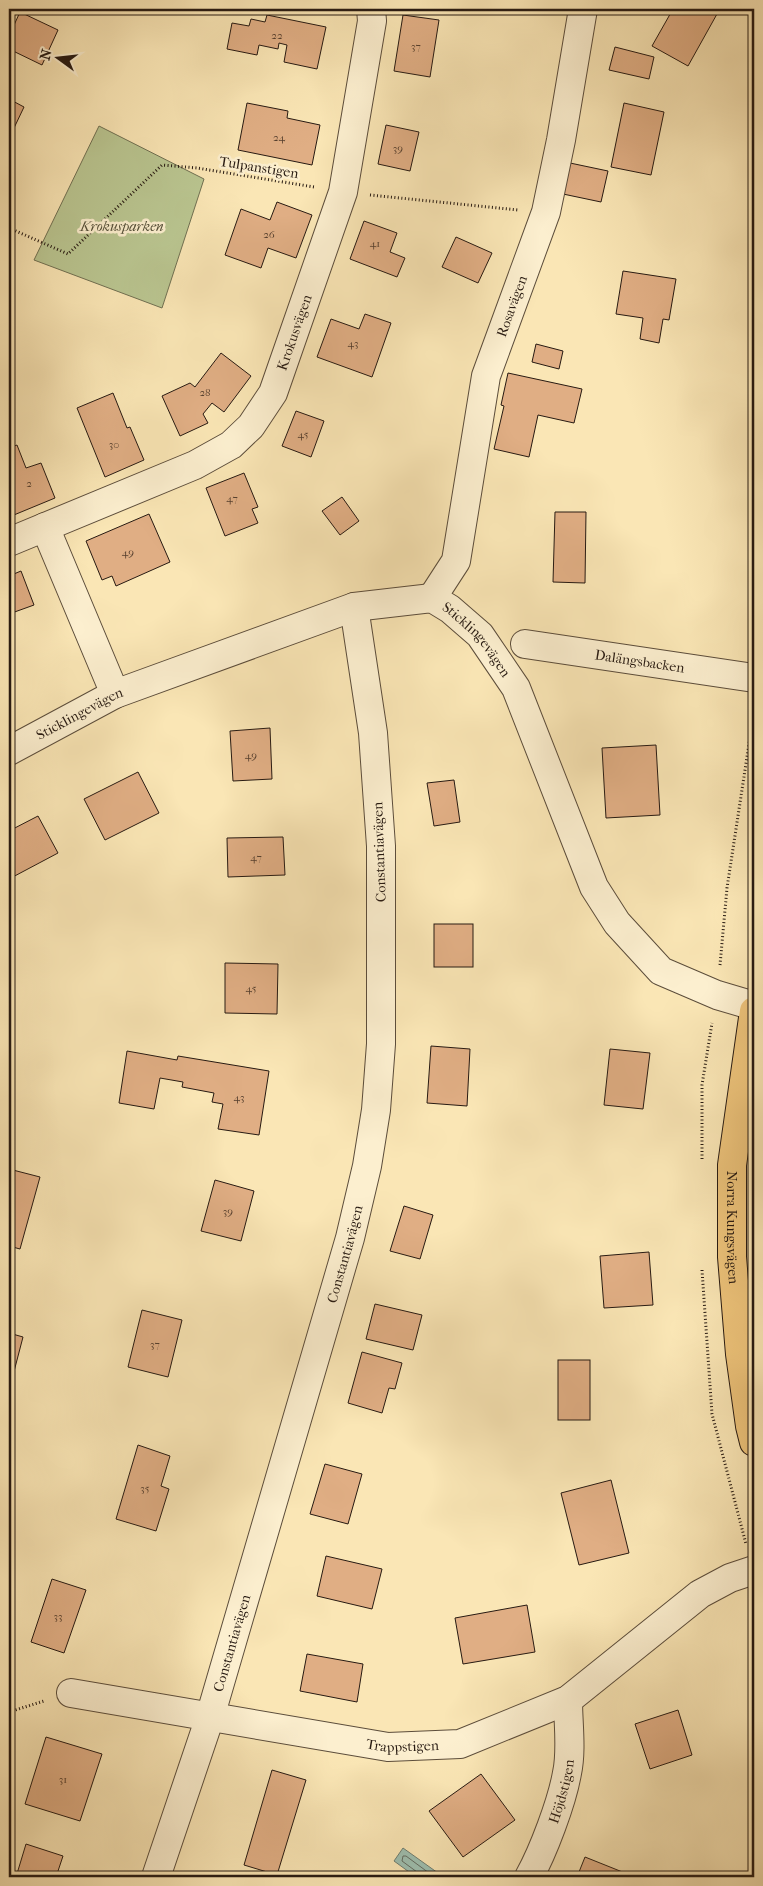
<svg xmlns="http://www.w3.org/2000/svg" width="763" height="1886" font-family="'IM FELL French Canon',serif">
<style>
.green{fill:#bac691;stroke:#707052}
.water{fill:#9ebfb0;stroke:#6e7d71}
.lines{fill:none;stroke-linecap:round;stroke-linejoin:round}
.shore{stroke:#626c61;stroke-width:1}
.building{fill:#e0ae84;stroke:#271a12}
.minor-casing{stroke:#5c4d3b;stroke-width:30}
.major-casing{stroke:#271a12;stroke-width:30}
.path{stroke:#271a12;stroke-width:3;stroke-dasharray:1 2.5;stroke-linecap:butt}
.minor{stroke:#fcefcf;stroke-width:28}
.major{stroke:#edc37a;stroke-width:28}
.labels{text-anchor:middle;stroke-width:5;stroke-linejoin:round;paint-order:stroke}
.number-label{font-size:11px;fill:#553f2e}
.street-label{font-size:14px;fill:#271a12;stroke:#fcefcf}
.park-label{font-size:14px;font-style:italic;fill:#534e38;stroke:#fcefcf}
</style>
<rect width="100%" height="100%" fill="#fae6b5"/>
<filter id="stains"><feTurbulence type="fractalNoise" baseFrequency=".004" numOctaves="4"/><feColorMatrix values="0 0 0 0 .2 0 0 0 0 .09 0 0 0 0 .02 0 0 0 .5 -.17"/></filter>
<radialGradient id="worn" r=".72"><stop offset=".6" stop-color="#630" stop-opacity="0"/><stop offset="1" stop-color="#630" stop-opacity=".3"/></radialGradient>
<path class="green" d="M 99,126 L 204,179 L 162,308 L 34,260 Z"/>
<path class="water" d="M 403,1848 L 438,1873 L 434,1877 L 416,1877 L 394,1861 Z"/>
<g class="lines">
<path class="shore" d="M 418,1877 L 417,1872 L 402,1861 L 403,1856 L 406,1856 L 429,1873 L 431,1877"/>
</g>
<g class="building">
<path d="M 673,9 L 708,9 L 717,14 L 688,66 L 652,46 Z"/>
<path d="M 20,12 L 58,30 L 42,65 L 9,49 L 9,36 Z"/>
<path d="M 267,15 L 326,27 L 317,69 L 284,62 L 287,45 L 279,43 L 278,49 L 259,45 L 257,55 L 227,49 L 232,23 L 249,26 L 251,19 L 265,22 Z"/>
<path d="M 403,15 L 439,20 L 430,77 L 394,71 Z"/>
<path d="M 615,47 L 654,57 L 649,79 L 609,70 Z"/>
<path d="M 9,99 L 24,107 L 14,128 L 9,125 Z"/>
<path d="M 247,103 L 288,111 L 287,118 L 320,125 L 312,165 L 238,150 Z"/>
<path d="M 624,103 L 664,112 L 651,175 L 611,167 Z"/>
<path d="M 386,125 L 419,132 L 410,171 L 378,164 Z"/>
<path d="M 570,163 L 608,171 L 601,202 L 563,194 Z"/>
<path d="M 277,202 L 312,215 L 296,258 L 268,248 L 261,268 L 225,255 L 241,209 L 270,220 Z"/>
<path d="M 364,221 L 397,233 L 390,252 L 405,258 L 397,277 L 350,259 Z"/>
<path d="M 456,237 L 492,253 L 478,283 L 442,267 Z"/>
<path d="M 623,271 L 676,279 L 669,320 L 663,319 L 659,343 L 640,339 L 643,318 L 616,314 Z"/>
<path d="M 365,314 L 391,323 L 372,377 L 317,357 L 331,319 L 359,329 Z"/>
<path d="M 536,344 L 563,351 L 559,369 L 532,362 Z"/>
<path d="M 221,353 L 251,376 L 224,412 L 212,403 L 203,414 L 208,423 L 180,436 L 162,396 L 190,383 L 195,387 Z"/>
<path d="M 508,373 L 582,389 L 574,423 L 538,415 L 529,457 L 494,449 L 504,406 L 501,405 Z"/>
<path d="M 113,393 L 127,428 L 130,427 L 144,460 L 105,477 L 77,408 Z"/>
<path d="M 296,411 L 324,421 L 311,457 L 282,446 Z"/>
<path d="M 17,445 L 26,468 L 41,463 L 55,498 L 9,517 L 9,448 Z"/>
<path d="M 244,473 L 258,507 L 252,509 L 258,523 L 225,536 L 206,488 Z"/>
<path d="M 342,497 L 359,521 L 340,535 L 322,511 Z"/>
<path d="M 555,512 L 586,512 L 585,583 L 553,582 Z"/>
<path d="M 149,514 L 170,562 L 116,586 L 112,576 L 102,580 L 86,541 Z"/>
<path d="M 21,571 L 34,605 L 9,614 L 9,576 Z"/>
<path d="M 270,728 L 272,779 L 233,781 L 230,731 Z"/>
<path d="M 656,745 L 660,815 L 606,818 L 602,748 Z"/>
<path d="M 138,772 L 159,813 L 105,840 L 84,799 Z"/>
<path d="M 454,780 L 460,822 L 434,826 L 427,783 Z"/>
<path d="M 38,816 L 58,853 L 9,879 L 9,831 Z"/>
<path d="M 283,837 L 285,875 L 228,877 L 227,838 Z"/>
<rect x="434" y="924" width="39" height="43"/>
<path d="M 225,963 L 278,964 L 277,1014 L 225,1013 Z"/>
<path d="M 431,1046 L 470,1049 L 467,1106 L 427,1103 Z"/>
<path d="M 610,1049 L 650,1053 L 643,1109 L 604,1105 Z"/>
<path d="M 127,1051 L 177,1060 L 178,1056 L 269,1071 L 259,1135 L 218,1129 L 223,1104 L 212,1102 L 214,1093 L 182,1087 L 183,1082 L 160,1078 L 154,1109 L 119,1103 Z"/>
<path d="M 9,1169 L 40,1177 L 20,1249 L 9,1246 Z"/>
<path d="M 215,1180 L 254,1191 L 241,1241 L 201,1231 Z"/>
<path d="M 404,1206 L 433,1215 L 420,1259 L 390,1251 Z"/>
<path d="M 649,1252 L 653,1305 L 604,1308 L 600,1256 Z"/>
<path d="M 375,1304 L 422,1315 L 413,1350 L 366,1339 Z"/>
<path d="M 142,1310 L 182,1320 L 168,1377 L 128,1367 Z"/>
<path d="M 9,1333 L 23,1337 L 11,1383 L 9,1382 Z"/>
<path d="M 362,1352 L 402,1363 L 395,1389 L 389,1388 L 382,1413 L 348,1403 Z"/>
<rect x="558" y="1360" width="32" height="60"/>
<path d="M 138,1445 L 170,1456 L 161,1486 L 169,1489 L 156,1531 L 116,1519 Z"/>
<path d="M 325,1464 L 362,1474 L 348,1524 L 310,1514 Z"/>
<path d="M 611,1480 L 629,1553 L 579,1565 L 561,1493 Z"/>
<path d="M 326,1556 L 382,1569 L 372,1609 L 317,1596 Z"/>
<path d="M 52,1579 L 86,1590 L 64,1653 L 31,1642 Z"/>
<path d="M 527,1605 L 535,1652 L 463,1664 L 455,1618 Z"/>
<path d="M 307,1654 L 363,1664 L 357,1702 L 300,1691 Z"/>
<path d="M 678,1710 L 692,1755 L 650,1769 L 635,1724 Z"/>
<path d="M 46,1737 L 102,1754 L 80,1821 L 25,1804 Z"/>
<path d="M 272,1770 L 306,1780 L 277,1875 L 244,1865 Z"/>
<path d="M 481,1774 L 515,1820 L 463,1857 L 429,1811 Z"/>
<path d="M 26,1844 L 63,1856 L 56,1877 L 16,1877 Z"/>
<path d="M 585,1857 L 625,1873 L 623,1877 L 577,1877 Z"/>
</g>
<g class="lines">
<g class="minor-casing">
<g id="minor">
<path d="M 45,527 L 115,694"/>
<path id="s1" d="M 9,542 L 195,465 L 231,445 L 251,426 L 273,393 L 343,192 L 372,21 L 371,9"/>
<path id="s2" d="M 432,598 L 456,561 L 486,376 L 546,212 L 561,140 L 583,9"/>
<path id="s3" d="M 525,644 L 754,678"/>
<path id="s4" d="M 9,751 L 115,694 L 354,607 L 432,598 L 450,609 L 480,635 L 516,688 L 594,887 L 617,923 L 661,971 L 717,995 L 754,1006"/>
<path id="s5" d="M 71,1693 L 388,1747 L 460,1744 L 568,1700 L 700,1594 L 730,1578 L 754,1570"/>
<path id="s6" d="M 156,1877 L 210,1717 L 350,1238 L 367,1166 L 376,1110 L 381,1044 L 381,846 L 373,733 L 354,607"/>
<path id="s7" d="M 529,1877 C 543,1852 562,1802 567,1773 C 572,1750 568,1723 568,1700"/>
</g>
</g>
<g class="major-casing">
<g id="major">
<path id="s8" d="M 754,1011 L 732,1165 L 732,1257 L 740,1354 L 750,1426 L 754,1442"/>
</g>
</g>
<g class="path">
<path d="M 370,195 L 518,210"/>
<path d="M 9,228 L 68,254 L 162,165 L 197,168 L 314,187"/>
<path d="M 720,965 L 727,888 L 754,711"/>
<path d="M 702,1159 L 702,1085 L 712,1023"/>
<path d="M 702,1270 L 712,1414 L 746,1544"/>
<path d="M 9,1712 L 44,1701"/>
</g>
<use href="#minor" class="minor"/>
<use href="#major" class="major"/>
</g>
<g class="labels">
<g class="number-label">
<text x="277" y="39">22</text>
<text x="416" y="50">37</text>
<text x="279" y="141">24</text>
<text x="398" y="152">39</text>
<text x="269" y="238">26</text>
<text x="375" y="247">41</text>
<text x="353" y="347">43</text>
<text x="205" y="396">28</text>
<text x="303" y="438">45</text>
<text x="114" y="448">30</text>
<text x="29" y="487">2</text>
<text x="232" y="502">47</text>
<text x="128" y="556">49</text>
<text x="251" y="759">49</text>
<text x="256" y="861">47</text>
<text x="251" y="992">45</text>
<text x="239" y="1101">43</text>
<text x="228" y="1215">39</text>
<text x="155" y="1348">37</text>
<text x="145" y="1492">35</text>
<text x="58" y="1620">33</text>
<text x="63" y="1783">31</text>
</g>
<g class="street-label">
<text transform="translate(259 167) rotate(9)" y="5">Tulpanstigen</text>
<text dy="5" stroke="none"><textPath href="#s2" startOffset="306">Rosavägen</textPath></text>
<text dy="5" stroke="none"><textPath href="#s1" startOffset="374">Krokusvägen</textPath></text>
<text dy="5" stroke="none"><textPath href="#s4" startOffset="515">Sticklingevägen</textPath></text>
<text dy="5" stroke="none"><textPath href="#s3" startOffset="116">Dalängsbacken</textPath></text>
<text dy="5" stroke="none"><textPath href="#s4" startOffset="80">Sticklingevägen</textPath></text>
<text transform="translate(379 852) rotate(-92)" y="5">Constantiavägen</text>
<text dy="5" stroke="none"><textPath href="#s8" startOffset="218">Norra Kungsvägen</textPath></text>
<text dy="5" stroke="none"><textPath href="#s6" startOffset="651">Constantiavägen</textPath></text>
<text dy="5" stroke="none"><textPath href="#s6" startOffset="246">Constantiavägen</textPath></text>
<text dy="5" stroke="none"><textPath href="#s5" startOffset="336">Trappstigen</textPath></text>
<text dy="5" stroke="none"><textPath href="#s7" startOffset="92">Höjdstigen</textPath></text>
</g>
<g class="park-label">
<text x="122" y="231">Krokusparken</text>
</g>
</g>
<rect width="763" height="1886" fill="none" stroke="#fae6b5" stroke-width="30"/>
<rect x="10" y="10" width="743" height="1866" fill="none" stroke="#271a12" stroke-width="2.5"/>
<rect x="15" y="15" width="733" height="1856" fill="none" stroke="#271a12"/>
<g transform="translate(58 58) rotate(285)" stroke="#fcefcf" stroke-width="4" paint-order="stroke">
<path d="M0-4L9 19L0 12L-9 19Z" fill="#271a12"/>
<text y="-8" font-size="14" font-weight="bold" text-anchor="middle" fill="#271a12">N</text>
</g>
<rect width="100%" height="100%" filter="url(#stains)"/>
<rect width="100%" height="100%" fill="url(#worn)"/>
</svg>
